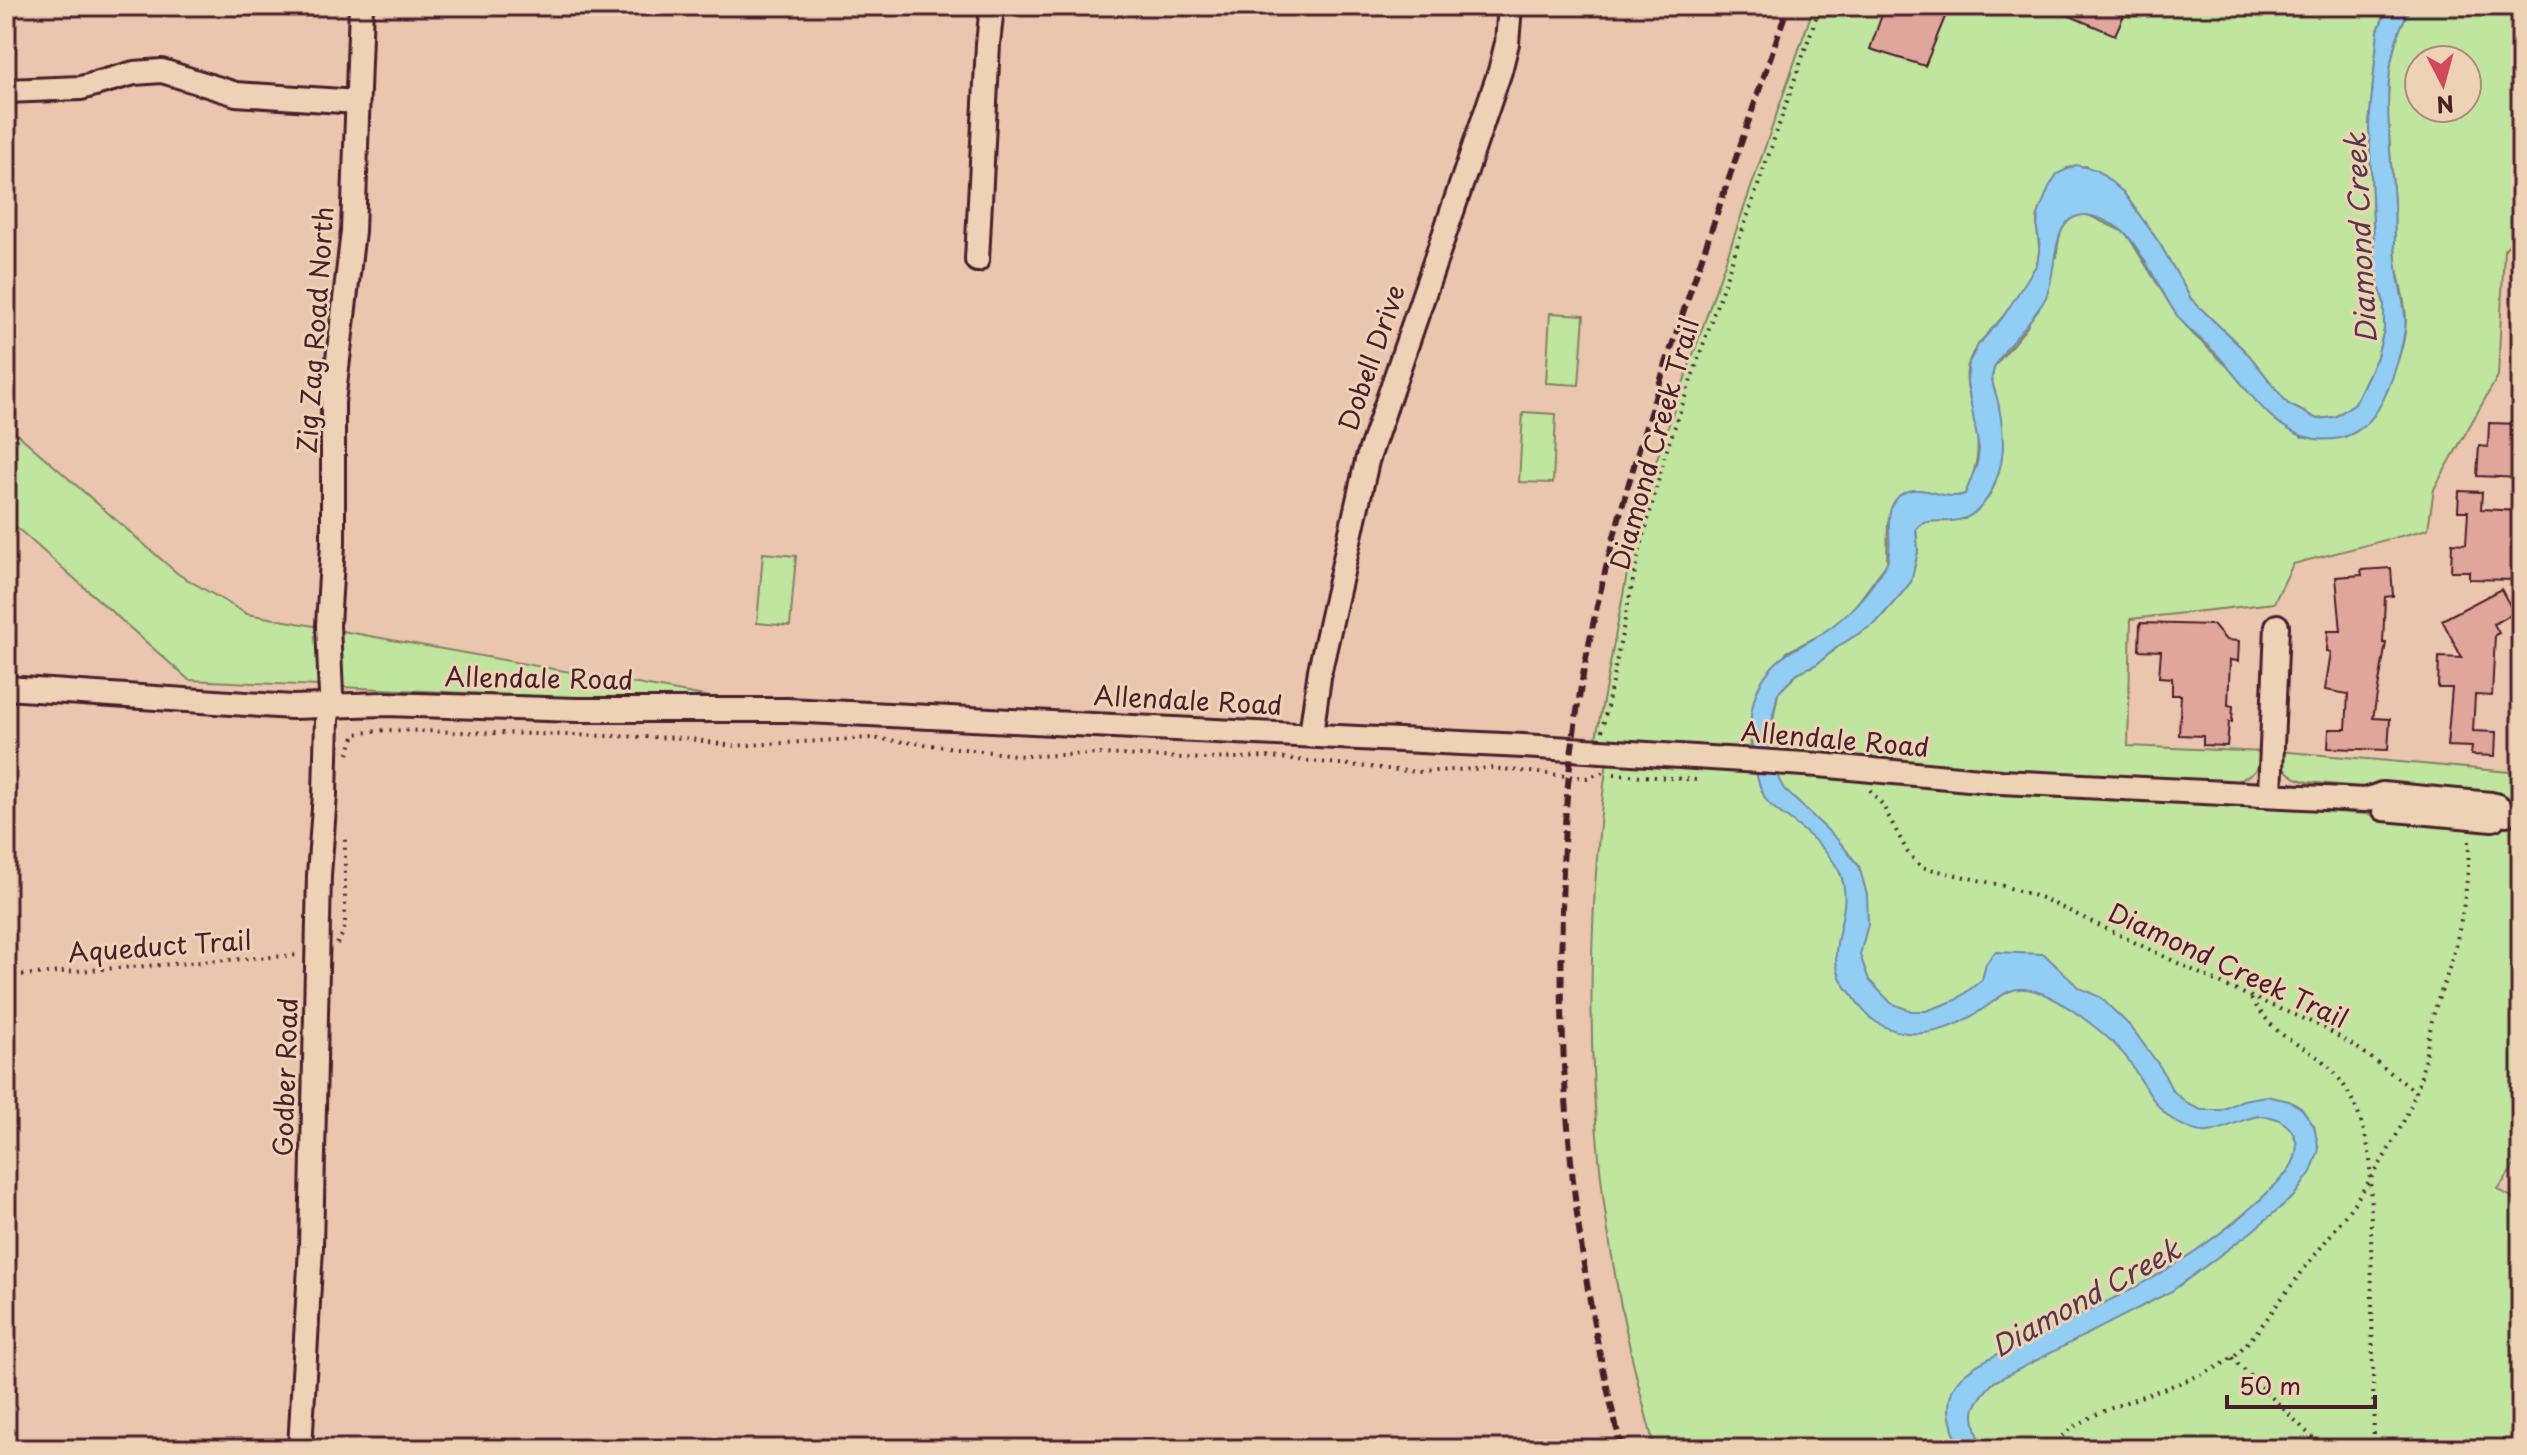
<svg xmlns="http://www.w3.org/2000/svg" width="2527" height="1455" font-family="'Playpen Sans',sans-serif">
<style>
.green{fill:#bfe59f;stroke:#848265;stroke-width:2;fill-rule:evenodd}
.water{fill:#92cef3;stroke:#7588a3;stroke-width:2}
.building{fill:#e0a69c;stroke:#4a1f2b;stroke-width:2}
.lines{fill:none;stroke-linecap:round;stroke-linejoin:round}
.minor-casing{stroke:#4a1f2b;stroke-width:28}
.path{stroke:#4a1f2b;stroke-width:4;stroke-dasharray:2 6;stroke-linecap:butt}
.minor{stroke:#eed2b5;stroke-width:22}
.rail{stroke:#4a1f2b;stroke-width:6;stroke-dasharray:12 6;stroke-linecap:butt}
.labels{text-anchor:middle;stroke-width:6;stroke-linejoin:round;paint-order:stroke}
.street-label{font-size:26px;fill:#4a1f2b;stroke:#eed2b5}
.water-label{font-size:28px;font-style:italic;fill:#553949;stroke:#eed2b5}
</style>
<rect width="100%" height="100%" fill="#ebc6ae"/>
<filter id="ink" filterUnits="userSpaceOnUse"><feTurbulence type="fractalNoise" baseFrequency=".0125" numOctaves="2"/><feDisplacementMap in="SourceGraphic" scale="16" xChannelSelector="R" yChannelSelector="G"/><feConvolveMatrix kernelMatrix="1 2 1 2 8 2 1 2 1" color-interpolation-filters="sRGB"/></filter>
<g filter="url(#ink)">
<g class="green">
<path d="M 1814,6 L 2388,6 L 2378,31 L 2369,125 L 2374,245 L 2376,274 L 2384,303 L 2384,330 L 2377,357 L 2355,403 L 2335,417 L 2317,419 L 2288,404 L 2249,355 L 2191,299 L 2160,244 L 2123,192 L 2086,166 L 2067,168 C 2057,182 2043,198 2038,215 C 2034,231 2043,247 2037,263 C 2031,281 2016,300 2004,315 C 1991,332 1970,347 1967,370 C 1965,384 1970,399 1973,412 C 1981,443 1979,466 1965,494 L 1951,498 L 1917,490 L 1900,495 L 1894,504 L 1888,522 L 1887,563 L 1850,613 L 1828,631 L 1787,652 L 1749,727 L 1752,755 L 1612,741 L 1596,738 L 1633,542 L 1651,476 Z"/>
<path d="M 2412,6 L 2521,6 L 2521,230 L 2504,250 L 2498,376 L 2434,489 L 2428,529 L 2293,564 L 2274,603 L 2131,619 L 2128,746 L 2264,752 C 2260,773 2246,780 2226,783 L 2090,778 L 1772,756 L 1770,736 L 1778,693 L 1799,672 L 1817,664 L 1840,645 L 1875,623 L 1902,593 L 1911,581 L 1918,551 L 1916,529 L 1921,522 L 1965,519 L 1988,498 L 1995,484 L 2002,425 L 1992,387 L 1993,368 L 2027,327 L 2056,257 L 2061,227 L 2069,218 L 2086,214 L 2126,233 L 2176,314 L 2192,333 L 2302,437 L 2378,409 C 2389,381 2405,352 2406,321 C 2406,301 2398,281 2396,260 C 2394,242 2395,223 2394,205 C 2391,143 2375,61 2412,6 ZM 2419,60 L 2467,60 L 2467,108 L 2419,108 Z"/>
<path d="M 1550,313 L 1584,315 L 1579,385 L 1546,383 Z"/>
<path d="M 1523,412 L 1556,414 L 1553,483 L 1519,482 Z"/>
<path d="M 6,424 L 178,574 L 247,614 L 766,707 L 189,680 L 6,518 Z"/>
<path d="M 763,553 L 796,556 L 790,626 L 757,623 Z"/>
<path d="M 2278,751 L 2521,773 L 2521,798 L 2506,801 L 2308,782 C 2290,778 2281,769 2278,751 Z"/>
<path d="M 1607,760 L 2521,825 L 2521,1156 L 2498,1189 L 2521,1203 L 2521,1358 L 2518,1358 L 2521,1366 L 2521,1449 L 1655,1449 C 1631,1361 1609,1259 1600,1168 C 1586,1033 1590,895 1607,760 Z"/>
</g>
<path class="water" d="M 2388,6 L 2412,6 C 2375,62 2391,143 2394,205 C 2395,223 2394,242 2396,260 C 2397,279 2403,297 2405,315 C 2408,337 2390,390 2378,409 C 2370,423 2355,435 2340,438 C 2282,450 2253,394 2220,358 C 2206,342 2188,331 2176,314 C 2159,289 2147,259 2127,235 C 2120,227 2095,214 2084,215 C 2049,217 2058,272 2046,297 C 2034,322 1998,351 1993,372 C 1990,383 1996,391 1998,402 C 2005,436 2007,465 1988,497 C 1964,538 1929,510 1916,529 L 1918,552 L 1911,582 L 1902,593 L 1876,623 L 1840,645 L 1817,664 L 1799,672 L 1778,693 L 1773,715 L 1771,750 L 1779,780 L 1784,789 L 1838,840 L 1859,866 L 1867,895 L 1868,924 L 1860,955 L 1869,980 L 1891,1003 L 1911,1011 L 1926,1011 L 1956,1000 L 1982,980 L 1986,964 L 1995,952 L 2044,954 L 2079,988 L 2100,997 L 2131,1027 L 2161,1068 L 2172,1090 L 2188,1104 L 2201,1110 L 2222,1110 L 2243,1100 L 2266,1096 L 2289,1101 L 2301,1108 L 2314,1126 L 2319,1150 L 2311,1172 L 2294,1196 L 2251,1232 L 2172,1291 L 1994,1382 C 1967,1410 1972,1413 1982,1449 L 1959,1449 C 1954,1430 1944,1411 1952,1391 C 1960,1369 1994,1356 2014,1347 C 2109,1300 2184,1271 2263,1197 C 2278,1182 2301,1164 2296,1141 C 2294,1132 2289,1126 2281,1121 C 2254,1106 2234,1129 2208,1132 C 2198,1134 2185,1127 2176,1122 C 2154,1108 2143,1082 2129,1061 C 2112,1037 2054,991 2025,989 C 2009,987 1999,998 1987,1006 C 1955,1030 1912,1045 1876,1022 C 1867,1016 1858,1004 1853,996 C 1848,990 1841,982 1839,974 C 1827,942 1855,909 1840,873 C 1831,853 1811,836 1794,823 C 1785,816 1774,810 1767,801 C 1759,789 1756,774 1754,760 C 1744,710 1754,669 1802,645 C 1832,630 1854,610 1873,584 C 1877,577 1885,569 1887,562 C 1895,541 1880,514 1899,496 C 1918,479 1945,503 1965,494 L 1977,464 L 1979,449 L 1967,382 L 1969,362 L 1978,345 L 2003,317 L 2037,264 L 2040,246 L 2037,230 L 2038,215 L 2049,187 L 2057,174 L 2076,165 L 2097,170 L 2123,192 L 2160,244 L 2191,299 L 2249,355 L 2288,404 L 2317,419 L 2335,417 L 2355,403 L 2377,357 L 2384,330 L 2384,303 L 2376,274 L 2374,245 L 2369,125 L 2378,31 Z"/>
<g class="building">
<path d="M 1885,6 L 1915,6 L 1945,17 L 1925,66 L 1870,49 Z"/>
<path d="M 2046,6 L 2128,6 L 2115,35 Z"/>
<path d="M 2489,423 L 2521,424 L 2521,478 L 2477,476 L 2479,446 L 2488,447 Z"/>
<path d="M 2459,491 L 2482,492 L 2481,509 L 2521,511 L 2517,580 L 2469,579 L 2469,571 L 2451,571 L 2452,543 L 2466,544 L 2468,511 L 2458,511 Z"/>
<path d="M 2391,568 L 2393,596 L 2385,597 L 2383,643 L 2386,643 L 2373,718 L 2390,719 L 2388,750 L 2328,748 L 2329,729 L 2346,729 L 2348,694 L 2325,690 L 2331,652 L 2327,651 L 2328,631 L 2341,631 L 2336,577 L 2362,575 L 2361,570 Z"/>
<path d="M 2501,589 L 2514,613 L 2494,624 L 2499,633 L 2495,635 L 2492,696 L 2475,695 L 2473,731 L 2496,732 L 2495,756 L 2471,755 L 2472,747 L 2447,746 L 2452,688 L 2438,688 L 2439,657 L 2462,658 L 2442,620 Z"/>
<path d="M 2140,623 L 2213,625 L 2226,640 L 2239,641 L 2238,661 L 2230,660 L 2228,705 L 2233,706 L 2232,722 L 2229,722 L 2227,746 L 2203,745 L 2203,736 L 2179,735 L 2181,695 L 2172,695 L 2172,678 L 2159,677 L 2161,651 L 2139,650 Z"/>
</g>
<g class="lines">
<g class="minor-casing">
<g id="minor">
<path d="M 6,91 L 81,88 L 134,73 L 162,71 L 236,94 L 357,102"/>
<path d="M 977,260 L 988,44 L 992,6"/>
<path d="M 6,688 L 292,707 L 385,704 L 577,710 L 787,710 L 1523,746 L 1819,765 L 2001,782 L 2365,800 L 2382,794 L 2491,804 L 2498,806 L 2506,814"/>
<path d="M 1311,735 L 1320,670 L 1367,461 L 1500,71 L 1507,43 L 1510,6"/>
<path d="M 2270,794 L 2277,626"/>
<path d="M 2384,809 L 2493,819"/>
<path d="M 300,1449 L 311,1247 L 319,875 L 325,794 L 327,720 L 331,695 L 328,625 L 333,544 L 333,402 L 353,231 L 361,6"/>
</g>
</g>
<g class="path">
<path d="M 1602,731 L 1636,566 L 1665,455 L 1820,6"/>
<path d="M 348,754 L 355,734 L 385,730 L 684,738 L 733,746 L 871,738 L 1024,756 L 1102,754 L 1203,759 L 1270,757 L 1417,772 L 1492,768 L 1586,778 L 1604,772"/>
<path d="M 1614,774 L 1697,780"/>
<path d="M 1870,790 L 1882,804 L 1908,853 L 1921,867 L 2000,885 L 2042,898 L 2228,987 L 2325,1028 L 2362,1051 L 2416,1092"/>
<path d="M 337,944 L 344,931 L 345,919 L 345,835"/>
<path d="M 6,976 L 299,955"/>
<path d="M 2251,999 C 2261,1013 2271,1026 2284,1036 C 2298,1046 2313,1052 2326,1064 C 2352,1088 2364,1124 2370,1158 L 2374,1449"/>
<path d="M 2232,1358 L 2324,1449"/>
<path d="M 2053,1449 C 2073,1408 2181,1390 2224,1363 C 2251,1346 2271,1311 2291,1286 C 2338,1225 2389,1164 2416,1092 C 2426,1066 2427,1036 2435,1009 C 2439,996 2445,983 2449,969 C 2462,926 2469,882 2469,837"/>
</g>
<use href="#minor" class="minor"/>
<path class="rail" d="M 1622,1449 C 1576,1273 1558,1093 1562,911 C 1563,857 1565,802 1572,748 C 1591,593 1639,442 1689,295 C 1722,199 1755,102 1788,6"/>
</g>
</g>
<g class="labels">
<g class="street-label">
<text transform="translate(316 330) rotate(-86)" y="9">Zig Zag Road North</text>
<text transform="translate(1372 358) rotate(-71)" y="9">Dobell Drive</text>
<text transform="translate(1655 444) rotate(-74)" y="9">Diamond Creek Trail</text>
<text transform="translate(539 679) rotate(1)" y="9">Allendale Road</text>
<text transform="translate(1188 701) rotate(3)" y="9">Allendale Road</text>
<text transform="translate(1835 740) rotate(5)" y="9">Allendale Road</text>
<text transform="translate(160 947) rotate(-4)" y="9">Aqueduct Trail</text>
<text transform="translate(2228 966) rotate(25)" y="9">Diamond Creek Trail</text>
<text transform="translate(286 1077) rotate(-88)" y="9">Godber Road</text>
</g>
<g class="water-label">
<text transform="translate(2361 238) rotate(-93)" y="10">Diamond Creek</text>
<text transform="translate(2086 1298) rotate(-29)" y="10">Diamond Creek</text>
</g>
</g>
<rect width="2527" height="1455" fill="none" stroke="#eed2b5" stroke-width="32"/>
<rect x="16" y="16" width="2495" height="1423" fill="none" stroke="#4a1f2b" stroke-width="3" filter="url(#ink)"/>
<g transform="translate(2443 84) rotate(174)"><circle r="38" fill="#eed2b5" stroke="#ac8a7e" stroke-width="2"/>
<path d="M0-6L14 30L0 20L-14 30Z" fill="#d1495b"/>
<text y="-12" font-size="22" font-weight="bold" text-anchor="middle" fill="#4a1f2b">N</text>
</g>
<path d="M2227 1395v12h148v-12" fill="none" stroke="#4a1f2b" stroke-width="4"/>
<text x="2239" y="1395" font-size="24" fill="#4a1f2b" stroke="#eed2b5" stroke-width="6" paint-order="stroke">50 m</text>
</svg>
